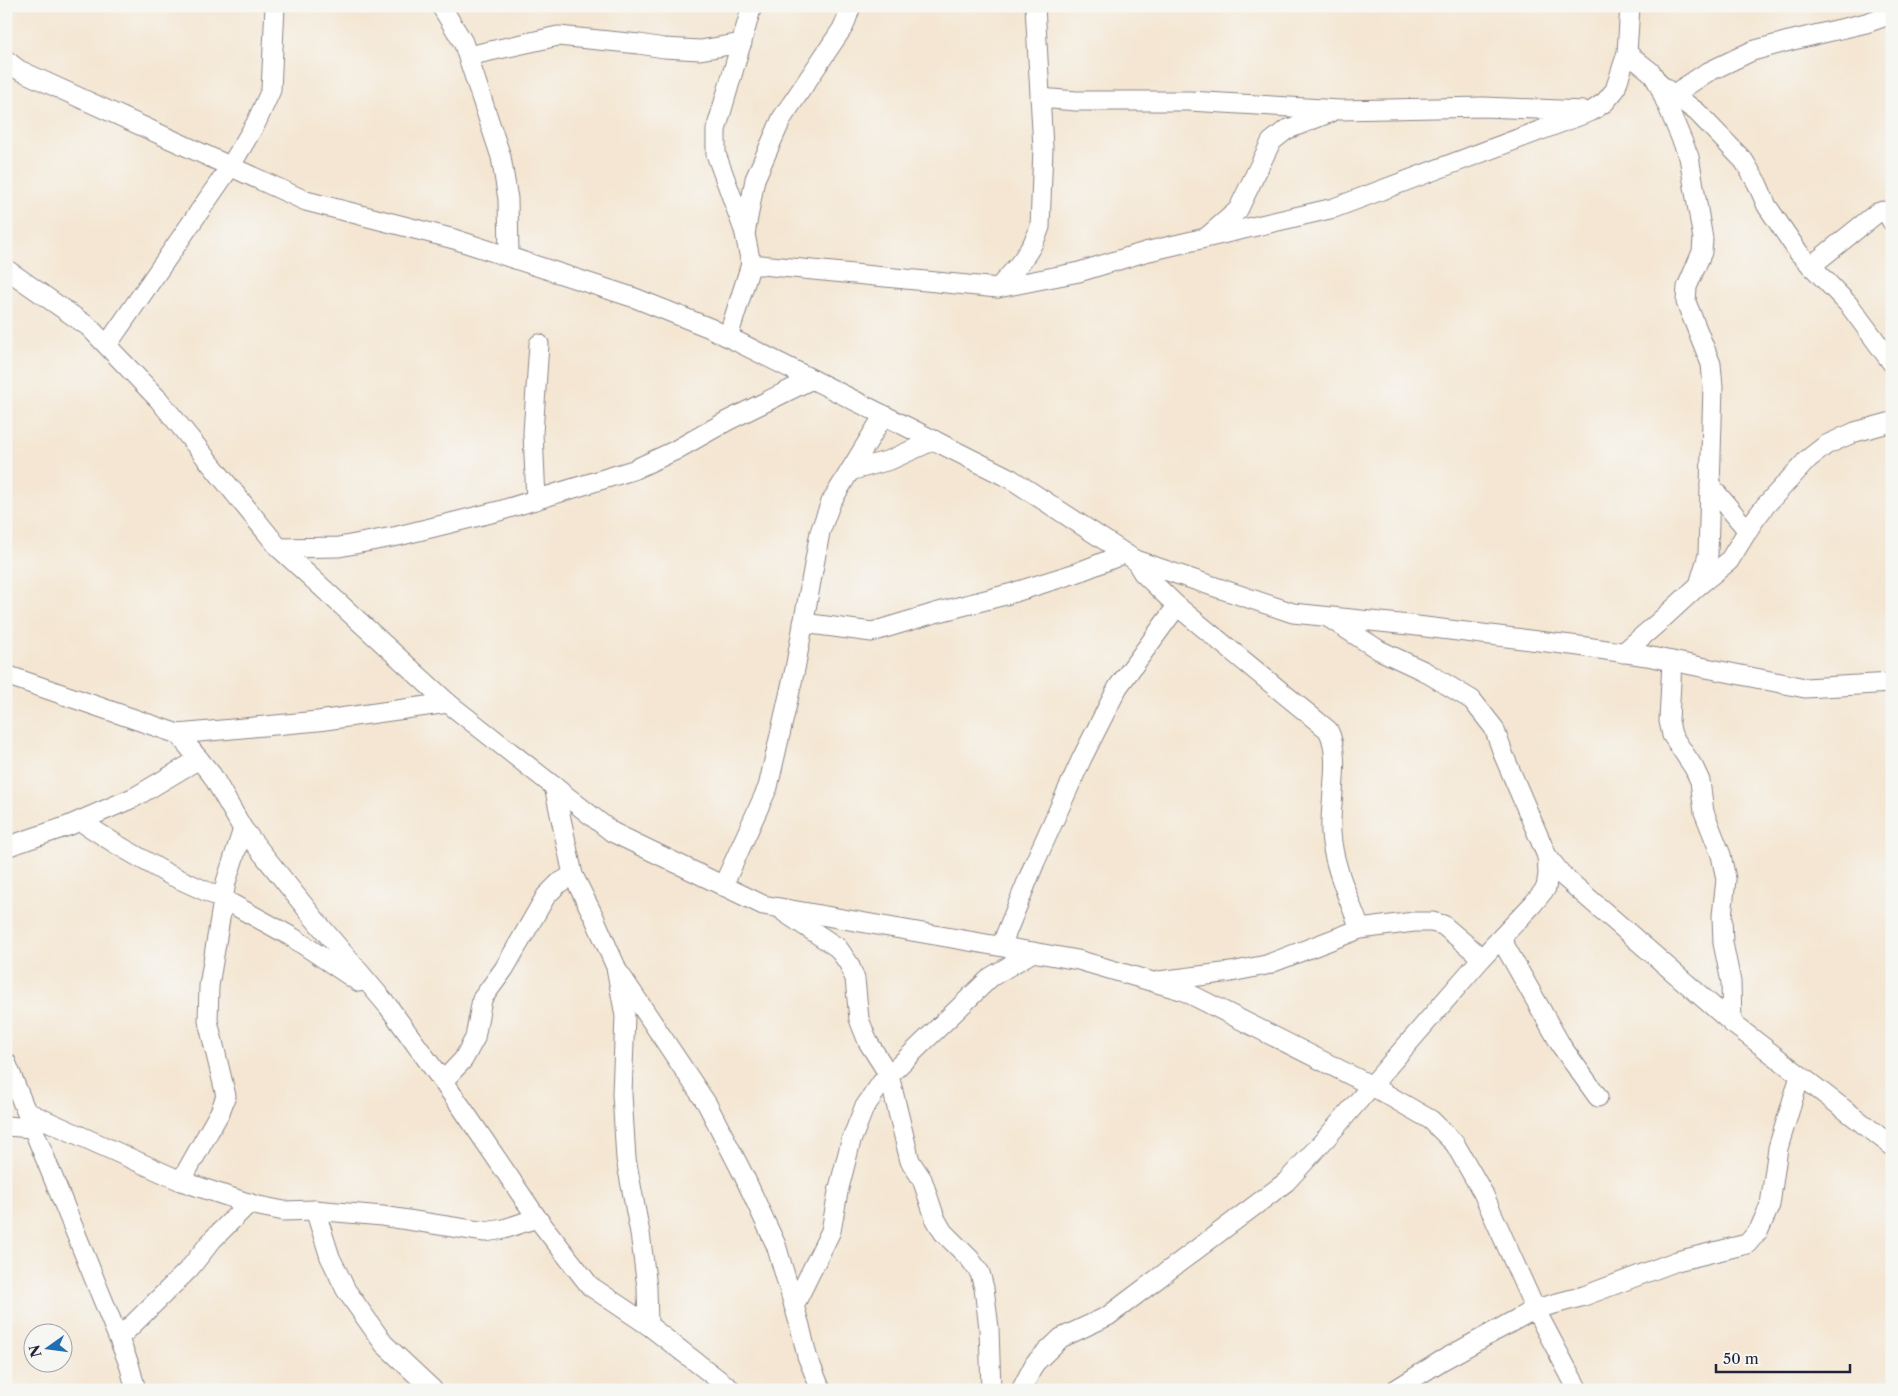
<svg xmlns="http://www.w3.org/2000/svg" width="1898" height="1396" font-family="'Libre Caslon Text',serif">
<style>
.lines{fill:none;stroke-linecap:round;stroke-linejoin:round}
.street-casing{stroke:#8b8486;stroke-width:21}
.street{stroke:#fff;stroke-width:19}
</style>
<rect width="100%" height="100%" fill="#f6f6f2"/>
<filter id="ink" filterUnits="userSpaceOnUse"><feTurbulence type="fractalNoise" baseFrequency=".02" numOctaves="2"/><feDisplacementMap in="SourceGraphic" scale="10" xChannelSelector="R" yChannelSelector="G"/><feConvolveMatrix kernelMatrix="1 2 1 2 8 2 1 2 1" color-interpolation-filters="sRGB"/></filter>
<filter id="wash" filterUnits="userSpaceOnUse"><feTurbulence type="fractalNoise" baseFrequency=".0096" numOctaves="4" result="noise"/><feDisplacementMap in="SourceGraphic" scale="20" xChannelSelector="R" yChannelSelector="G"/><feGaussianBlur stdDeviation="1.12" result="paint"/><feColorMatrix in="noise" values="0 0 0 0 0 0 0 0 0 0 0 0 0 0 0 0 0 1.4 0 .05"/><feComposite in="paint" operator="in"/></filter>
<g filter="url(#wash)">
<rect width="100%" height="100%" fill="#f4e6d2"/>
</g>
<g filter="url(#ink)">
<g class="lines">
<g class="street-casing">
<g id="street">
<path d="M 441,6 L 463,42 L 501,157 L 508,199 L 509,257"/>
<path d="M 468,56 L 558,36 L 639,44 L 664,48 L 700,50 L 742,43"/>
<path d="M 6,60 L 19,70 L 306,201 L 454,239 L 635,298 L 710,328 L 1011,479 L 1135,560 L 1293,613 L 1409,625 L 1579,646 L 1647,656 L 1805,688 L 1892,683"/>
<path d="M 1658,83 L 1697,112 L 1744,161 L 1757,183 L 1767,206 L 1799,253 L 1850,306 L 1892,363"/>
<path d="M 1040,98 L 1076,101 L 1189,101 L 1340,110 L 1484,107 L 1584,111"/>
<path d="M 1665,100 L 1706,73 L 1752,51 L 1789,41 L 1866,23 L 1892,14"/>
<path d="M 745,233 L 716,154 L 716,130 L 752,6"/>
<path d="M 1207,237 L 1238,210 L 1271,142 L 1286,130 L 1329,113"/>
<path d="M 751,264 L 745,234 L 755,179 L 782,118 L 844,26 L 851,6"/>
<path d="M 1811,266 L 1877,213 L 1883,211 L 1887,213 L 1892,222"/>
<path d="M 6,269 L 89,327 L 159,400 L 279,548 L 448,703 L 612,832 L 763,905 L 1078,960 L 1184,991 L 1372,1086 L 1431,1120 L 1455,1144 L 1483,1193 L 1535,1309 L 1578,1390"/>
<path d="M 998,288 C 1015,270 1032,251 1040,227 L 1043,148 L 1035,6"/>
<path d="M 728,337 L 751,264 L 998,288 L 1079,272 L 1145,252 L 1334,208 L 1592,111 L 1605,102 L 1615,90 L 1627,53 L 1630,6"/>
<path d="M 107,345 L 230,167 L 256,123 L 271,90 L 275,6"/>
<path d="M 850,471 L 890,460 L 934,440"/>
<path d="M 1710,485 L 1748,531"/>
<path d="M 536,500 L 533,433 L 539,344"/>
<path d="M 279,548 L 339,547 L 398,536 L 499,511 L 633,470 L 674,451 L 727,421 L 812,379"/>
<path d="M 1135,560 L 1143,573 L 1177,606 L 1328,730 C 1342,755 1329,804 1331,833 C 1333,866 1349,898 1360,929"/>
<path d="M 1699,585 L 1729,561 L 1753,522 L 1765,506 L 1808,459 L 1826,445 L 1855,432 L 1892,422"/>
<path d="M 1329,618 L 1379,650 L 1424,671 L 1472,700 L 1494,728 L 1504,756 L 1547,856 L 1563,876 L 1732,1023 L 1892,1146"/>
<path d="M 803,623 L 872,632 L 935,613 L 1009,594 L 1076,573 L 1124,554"/>
<path d="M 1623,653 L 1660,621 L 1699,585 L 1708,555 L 1713,387 L 1711,364 L 1686,302 L 1687,287 L 1702,252 L 1703,239 L 1689,157 L 1658,83 L 1651,72 L 1627,53"/>
<path d="M 1672,661 L 1669,721 L 1672,735 L 1694,768 L 1700,781 L 1704,812 L 1721,855 L 1726,879 L 1722,916 L 1723,943 L 1731,982 L 1732,1023"/>
<path d="M 6,675 L 178,734 L 318,721 L 448,703"/>
<path d="M 178,734 L 212,775 L 243,829 L 317,922 L 388,1006 L 462,1108 L 537,1218 L 590,1286 L 648,1325 L 732,1390"/>
<path d="M 554,786 L 573,875 L 594,917 L 616,967 L 625,1016 L 622,1094 L 626,1159 L 640,1233 L 647,1287 L 648,1325"/>
<path d="M 80,821 L 116,844 L 168,874 L 223,899 L 292,937 L 359,982"/>
<path d="M 6,847 L 68,826 L 135,797 L 199,759"/>
<path d="M 723,886 L 768,787 L 795,669 L 820,532 L 831,502 L 884,415"/>
<path d="M 784,912 L 838,948 L 849,964 L 855,979 L 859,1019 L 868,1042 L 889,1075 L 910,1161 L 922,1179 L 935,1218 L 943,1232 L 970,1259 L 980,1273 L 984,1288 L 989,1328 L 991,1390"/>
<path d="M 1501,939 L 1562,1047 L 1598,1097"/>
<path d="M 1001,946 L 1035,862 L 1082,758 L 1118,687 L 1177,606"/>
<path d="M 620,974 L 707,1104 L 744,1176 L 776,1245 L 800,1326 L 807,1356 L 821,1390"/>
<path d="M 1159,981 L 1231,972 L 1266,965 L 1360,929 L 1414,922 L 1432,922 L 1443,925 L 1482,958"/>
<path d="M 6,1062 L 129,1364 L 136,1390"/>
<path d="M 443,1081 L 463,1060 L 475,1038 L 482,999 L 504,969 L 546,896 L 559,883 L 573,875"/>
<path d="M 27,1112 L 181,1181 L 254,1205 L 284,1211 L 315,1210 L 382,1216 L 485,1232 L 504,1229 L 537,1218"/>
<path d="M 6,1126 L 33,1128"/>
<path d="M 181,1181 L 220,1112 L 226,1096 L 208,1021 L 209,986 L 226,882 L 243,829"/>
<path d="M 315,1210 L 330,1257 L 346,1290 L 384,1344 L 433,1390"/>
<path d="M 794,1306 L 831,1231 L 838,1192 L 851,1141 L 864,1108 L 882,1082 L 991,977 L 1033,952"/>
<path d="M 119,1338 L 189,1269 L 213,1239 L 249,1203"/>
<path d="M 1021,1390 L 1035,1363 L 1061,1338 L 1108,1316 L 1286,1182 L 1328,1136 L 1482,958 L 1533,904 L 1546,888 L 1548,874 L 1547,856"/>
<path d="M 1395,1390 L 1441,1361 L 1535,1309 L 1584,1296 L 1677,1261 L 1747,1244 L 1759,1230 L 1770,1205 L 1778,1148 L 1800,1076"/>
</g>
</g>
<use href="#street" class="street"/>
</g>
</g>
<rect width="1898" height="1396" fill="none" stroke="#f6f6f2" stroke-width="25"/>
<g transform="translate(48 1348) rotate(256)"><circle r="24" fill="#f6f6f2" stroke="#a1a1a9"/>
<path d="M0-4L9 19L0 12L-9 19Z" fill="#1f6fb2"/>
<text y="-8" font-size="14" font-weight="bold" text-anchor="middle" fill="#22223b">N</text>
</g>
<path d="M1716 1364v8h134v-8" fill="none" stroke="#22223b" stroke-width="2.5"/>
<text x="1723" y="1364" font-size="15" fill="#22223b" stroke="#f6f6f2" stroke-width="4" paint-order="stroke">50 m</text>
</svg>
